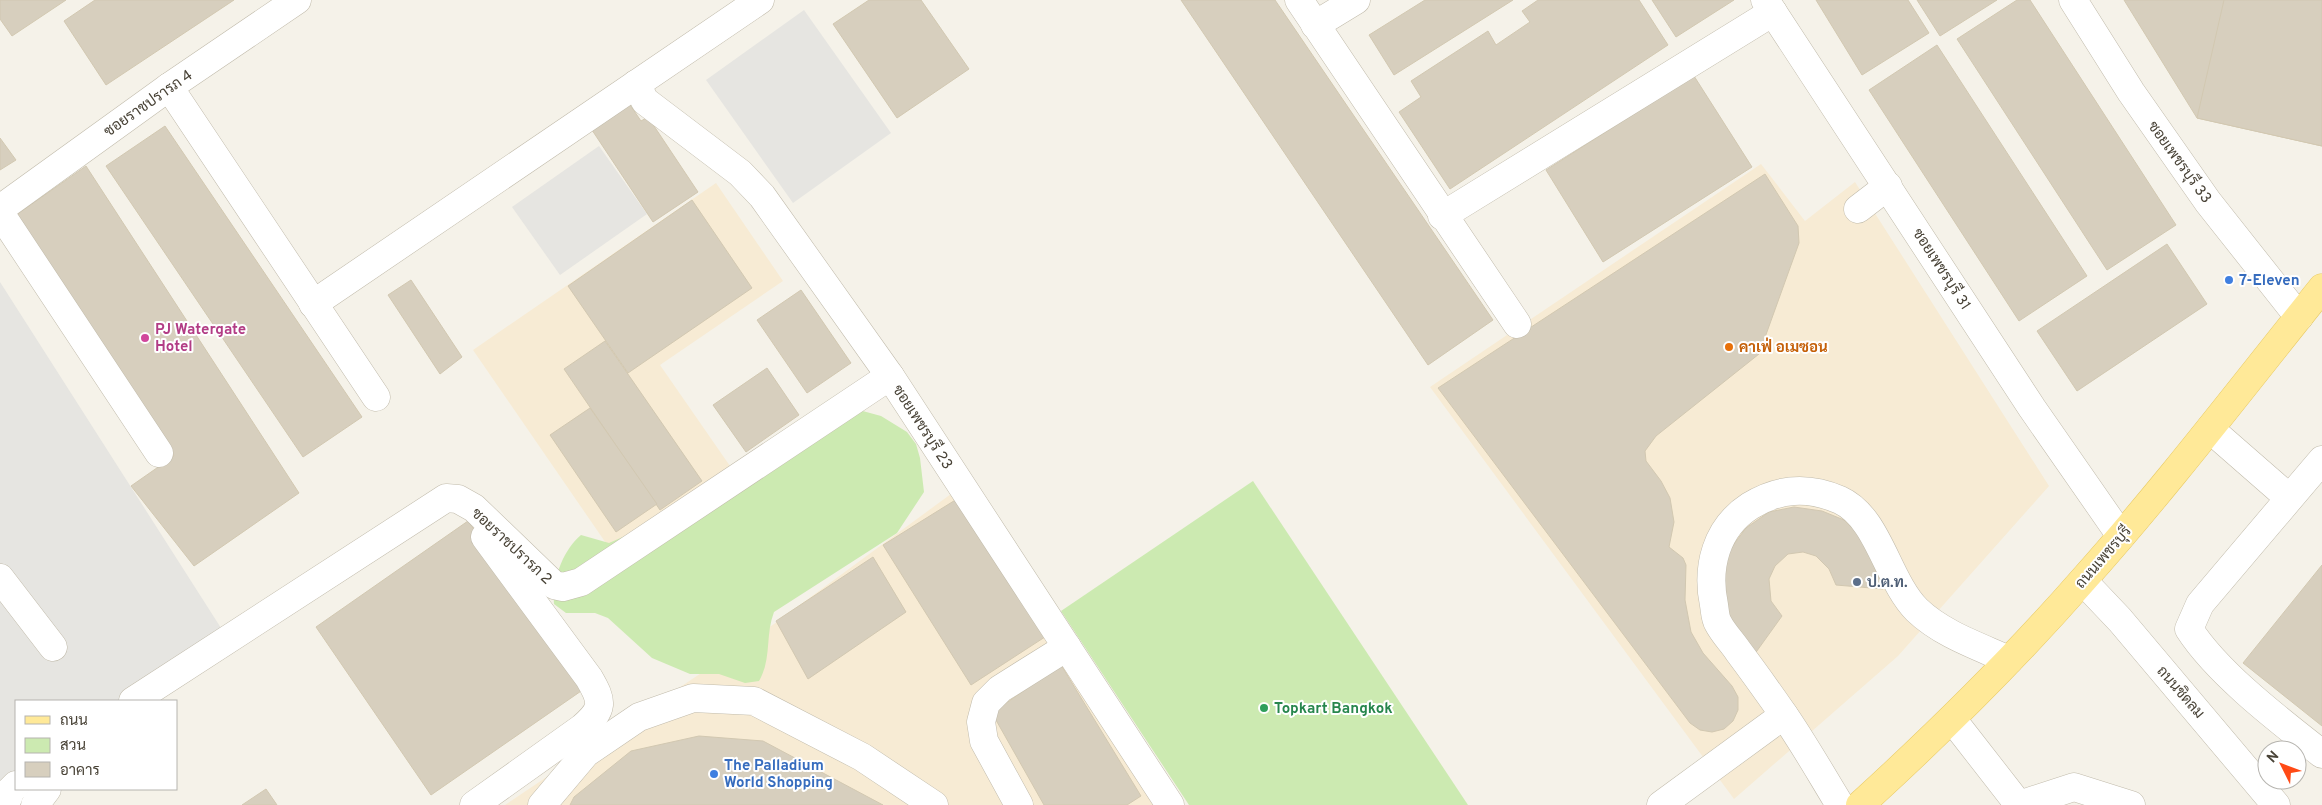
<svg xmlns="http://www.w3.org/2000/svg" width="2322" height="805" font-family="Overpass,Sarabun,sans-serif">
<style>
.commercial{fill:#f7ebd4}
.green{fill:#cceab1}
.parking{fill:#e6e5e1}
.building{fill:#d7cfbe;stroke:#d2c8b1}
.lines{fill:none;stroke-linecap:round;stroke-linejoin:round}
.minor-casing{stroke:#c1bbab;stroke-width:29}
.major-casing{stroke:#e8ca64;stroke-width:29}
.minor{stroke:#fff;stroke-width:28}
.major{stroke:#ffe998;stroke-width:28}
.shop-dot{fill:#3f7fe0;stroke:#fff;stroke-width:2}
.hotel-dot{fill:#d1479c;stroke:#fff;stroke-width:2}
.food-dot{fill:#e8710a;stroke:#fff;stroke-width:2}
.service-dot{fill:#5c6f8a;stroke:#fff;stroke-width:2}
.leisure-dot{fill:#2e9e5b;stroke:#fff;stroke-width:2}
.labels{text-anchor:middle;stroke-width:4;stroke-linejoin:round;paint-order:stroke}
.street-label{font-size:15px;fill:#494337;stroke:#fff}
.shop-label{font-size:15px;font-weight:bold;fill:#366cbe;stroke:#fff;text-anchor:start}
.hotel-label{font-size:15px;font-weight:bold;fill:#b23c85;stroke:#fff;text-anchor:start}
.food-label{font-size:15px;font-weight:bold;fill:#c56008;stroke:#fff;text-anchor:start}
.service-label{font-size:15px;font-weight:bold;fill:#4e5e75;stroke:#fff;text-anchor:start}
.leisure-label{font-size:15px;font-weight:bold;fill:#27864d;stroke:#fff;text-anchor:start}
</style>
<rect width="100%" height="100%" fill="#f5f2e9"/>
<g class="commercial">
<path d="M 1761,164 L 1805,221 L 1855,182 L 2049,486 L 1898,656 L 1734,799 L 1430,387 Z"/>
<path d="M 716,183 L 783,281 L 660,365 L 730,466 L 610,549 L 473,350 Z"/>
<path d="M 955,491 L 1157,805 L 505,805 L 774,624 Z"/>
</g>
<g class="green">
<path d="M 859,410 L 881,416 L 907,432 L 916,444 L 920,458 L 924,492 L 897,533 L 774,612 C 765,635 772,659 759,681 L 745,683 L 719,674 L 690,674 L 652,658 L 608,618 L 595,613 L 566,613 L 554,604 C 552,580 563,550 581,535 L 609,543 L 650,525 Z"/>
<path d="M 1253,481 L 1468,805 L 1189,805 L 1061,611 Z"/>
</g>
<g class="parking">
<path d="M 804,10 L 891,133 L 793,203 L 706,80 Z"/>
<path d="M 599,146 L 647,214 L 560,275 L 512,207 Z"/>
<path d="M 0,282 L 221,628 L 117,701 L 16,701 L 16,772 L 0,783 Z"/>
</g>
<g class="building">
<path d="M 0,0 L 66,0 L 12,36 L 0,19 Z"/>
<path d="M 95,0 L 234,0 L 106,85 L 64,21 Z"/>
<path d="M 869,0 L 921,0 L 969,69 L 897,118 L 833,24 Z"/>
<path d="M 1181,0 L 1275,0 L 1493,320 L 1428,365 Z"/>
<path d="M 1425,0 L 1513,0 L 1394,75 L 1369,35 Z"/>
<path d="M 1538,0 L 1639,0 L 1668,45 L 1450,189 L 1399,112 L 1421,97 L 1411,81 L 1488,31 L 1496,45 L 1530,22 L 1522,11 Z"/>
<path d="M 1652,0 L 1734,0 L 1676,37 Z"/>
<path d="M 1816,0 L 1908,0 L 1929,33 L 1862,75 Z"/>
<path d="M 1917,0 L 1997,0 L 1940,36 Z"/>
<path d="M 2017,0 L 2030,0 L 2176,225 L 2107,270 L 1957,39 Z"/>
<path d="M 2124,0 L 2322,0 L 2322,146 L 2197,118 Z"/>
<path d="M 2224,0 L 2322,0 L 2322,146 L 2197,118 Z"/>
<path d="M 1937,45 L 2087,276 L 2019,321 L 1869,90 Z"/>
<path d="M 1694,76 L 1752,167 L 1603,262 L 1546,170 Z"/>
<path d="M 626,99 L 641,121 L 648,117 L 698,192 L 653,222 L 588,124 Z"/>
<path d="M 165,126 L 362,417 L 303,457 L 106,166 Z"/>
<path d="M 0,138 L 16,160 L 0,170 Z"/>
<path d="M 86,166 L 299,493 L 194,566 L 131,486 L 174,456 L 9,220 Z"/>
<path d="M 1765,174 L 1798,226 L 1799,243 L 1759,354 L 1656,436 L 1645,451 L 1646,461 L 1661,481 L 1670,498 L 1674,522 L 1669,547 L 1683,558 L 1686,565 L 1685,600 L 1691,632 L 1703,653 L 1732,686 L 1738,697 L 1738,710 L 1733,721 L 1724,729 L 1712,732 L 1700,730 L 1690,723 L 1438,388 Z"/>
<path d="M 692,200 L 752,288 L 628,373 L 568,286 Z"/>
<path d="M 2167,244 L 2207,304 L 2077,391 L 2037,331 Z"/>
<path d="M 411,280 L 462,357 L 440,374 L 388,295 Z"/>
<path d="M 801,290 L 851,363 L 807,393 L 757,320 Z"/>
<path d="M 605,341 L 702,481 L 660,510 L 564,369 Z"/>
<path d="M 767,368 L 799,415 L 746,452 L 713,405 Z"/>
<path d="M 590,408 L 657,504 L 616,532 L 550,435 Z"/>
<path d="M 957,499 L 1048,635 L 971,685 L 883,545 Z"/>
<path d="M 1794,507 L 1822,511 L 1844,520 L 1863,538 L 1883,589 L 1836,585 L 1829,569 L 1816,556 L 1803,552 L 1788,554 L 1775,566 L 1769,579 L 1771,601 L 1782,616 L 1754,655 L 1736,632 L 1724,604 L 1724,576 L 1728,552 L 1746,528 L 1769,512 Z"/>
<path d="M 468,521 L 584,689 L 431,795 L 316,627 Z"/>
<path d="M 873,557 L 906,612 L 808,679 L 776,621 Z"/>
<path d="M 2322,565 L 2322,726 L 2243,663 Z"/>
<path d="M 1061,665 L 1141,796 L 1127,805 L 1044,805 L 992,713 Z"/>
<path d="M 699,736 L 763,741 L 883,805 L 570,805 L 574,797 L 631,751 Z"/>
<path d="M 266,789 L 277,805 L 242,805 Z"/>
</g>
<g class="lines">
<g class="minor-casing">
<g id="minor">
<path d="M 1299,0 L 1517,324"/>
<path d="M 1765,0 L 2032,408 L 2121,536"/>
<path d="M 2073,0 L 2131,92 L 2208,202 L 2299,317"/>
<path d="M 1315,25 L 1356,0"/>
<path d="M 636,84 L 645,101 L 740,173 L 762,196 L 890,376 L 1170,805"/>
<path d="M 169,87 L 376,397"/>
<path d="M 0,209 L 169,87 L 297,0"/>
<path d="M 1858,209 L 1888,186"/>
<path d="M 0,213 L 159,453"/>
<path d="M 1442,216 L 1773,12"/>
<path d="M 313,304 L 760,0"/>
<path d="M 2210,429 L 2289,498"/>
<path d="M 2322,460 L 2200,604 L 2189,629 C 2218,674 2280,721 2322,754"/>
<path d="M 0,578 L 53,647"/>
<path d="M 2083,581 L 2120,620 L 2276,805"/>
<path d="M 133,701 L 446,498 L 458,499 L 474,508 L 554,585 L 563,587 L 581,582 L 890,376"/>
<path d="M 1952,719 L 2019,805 L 2074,787 L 2131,805"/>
<path d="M 5,805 L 11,790 L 16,785"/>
<path d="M 35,805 L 47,789"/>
<path d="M 474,805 L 582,728 C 604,709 603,702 589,678 L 485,537"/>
<path d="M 542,805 L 586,753 L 639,717 L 693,698 L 754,701 L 862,757 L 934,805"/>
<path d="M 1019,805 L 984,741 L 981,722 L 986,703 L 1000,689 L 1067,647"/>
<path d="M 1661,805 L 1784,715"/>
<path d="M 1840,805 C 1821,774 1803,742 1782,712 C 1768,692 1753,671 1738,651 C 1732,642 1723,633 1718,623 C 1715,618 1715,611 1714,605 C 1706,567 1716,528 1750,506 C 1779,488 1808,486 1840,500 C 1879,518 1887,580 1917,610 C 1942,634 1978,646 2009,660"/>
</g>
</g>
<g class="major-casing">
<path id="major" d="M 1860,805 C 1938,734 2013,660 2083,580 C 2167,486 2243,386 2322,288"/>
</g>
<use href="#minor" class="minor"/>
<use href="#major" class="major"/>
</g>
<g class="shop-dot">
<circle cx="2229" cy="280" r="5"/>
<circle cx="714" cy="774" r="5"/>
</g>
<circle class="hotel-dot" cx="145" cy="338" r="5"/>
<circle class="food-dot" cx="1729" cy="347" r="5"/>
<circle class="service-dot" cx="1857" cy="582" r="5"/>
<circle class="leisure-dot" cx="1264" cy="708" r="5"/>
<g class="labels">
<g class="street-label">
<text transform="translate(148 103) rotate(-35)" y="5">ซอยราชปรารภ 4</text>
<text transform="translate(2180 162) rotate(54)" y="5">ซอยเพชรบุรี 33</text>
<text transform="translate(1942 269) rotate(57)" y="5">ซอยเพชรบุรี 31</text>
<text transform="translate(923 427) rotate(57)" y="5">ซอยเพชรบุรี 23</text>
<text transform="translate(512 546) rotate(43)" y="5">ซอยราชปรารภ 2</text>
<text transform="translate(2103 557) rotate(-49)" y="5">ถนนเพชรบุรี</text>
<text transform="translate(2181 692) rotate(49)" y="5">ถนนชิดลม</text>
</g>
<g class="shop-label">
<text x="2239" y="285">7-Eleven</text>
<text x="724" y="770">The Palladium<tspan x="724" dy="17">World Shopping</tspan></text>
</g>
<g class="hotel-label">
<text x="155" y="334">PJ Watergate<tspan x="155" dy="17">Hotel</tspan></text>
</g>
<g class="food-label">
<text x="1739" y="352">คาเฟ่ อเมซอน</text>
</g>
<g class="service-label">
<text x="1867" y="587">ป.ต.ท.</text>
</g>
<g class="leisure-label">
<text x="1274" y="713">Topkart Bangkok</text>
</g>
</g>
<rect x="15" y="700" width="162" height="90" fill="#ffffff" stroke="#b6b4af"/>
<rect x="25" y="716" width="25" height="8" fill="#ffe998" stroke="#b6b4af"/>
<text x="60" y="725" font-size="15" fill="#494337">ถนน</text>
<rect x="25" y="738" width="25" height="15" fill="#cceab1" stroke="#b6b4af"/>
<text x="60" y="750" font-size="15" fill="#494337">สวน</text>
<rect x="25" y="762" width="25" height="15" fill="#d7cfbe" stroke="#b6b4af"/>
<text x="60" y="775" font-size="15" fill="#494337">อาคาร</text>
<g transform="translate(2282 765) rotate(312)"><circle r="24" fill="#ffffff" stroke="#b6b4af"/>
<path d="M0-4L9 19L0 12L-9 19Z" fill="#ff4a16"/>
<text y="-8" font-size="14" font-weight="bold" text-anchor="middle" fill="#494337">N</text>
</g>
</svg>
